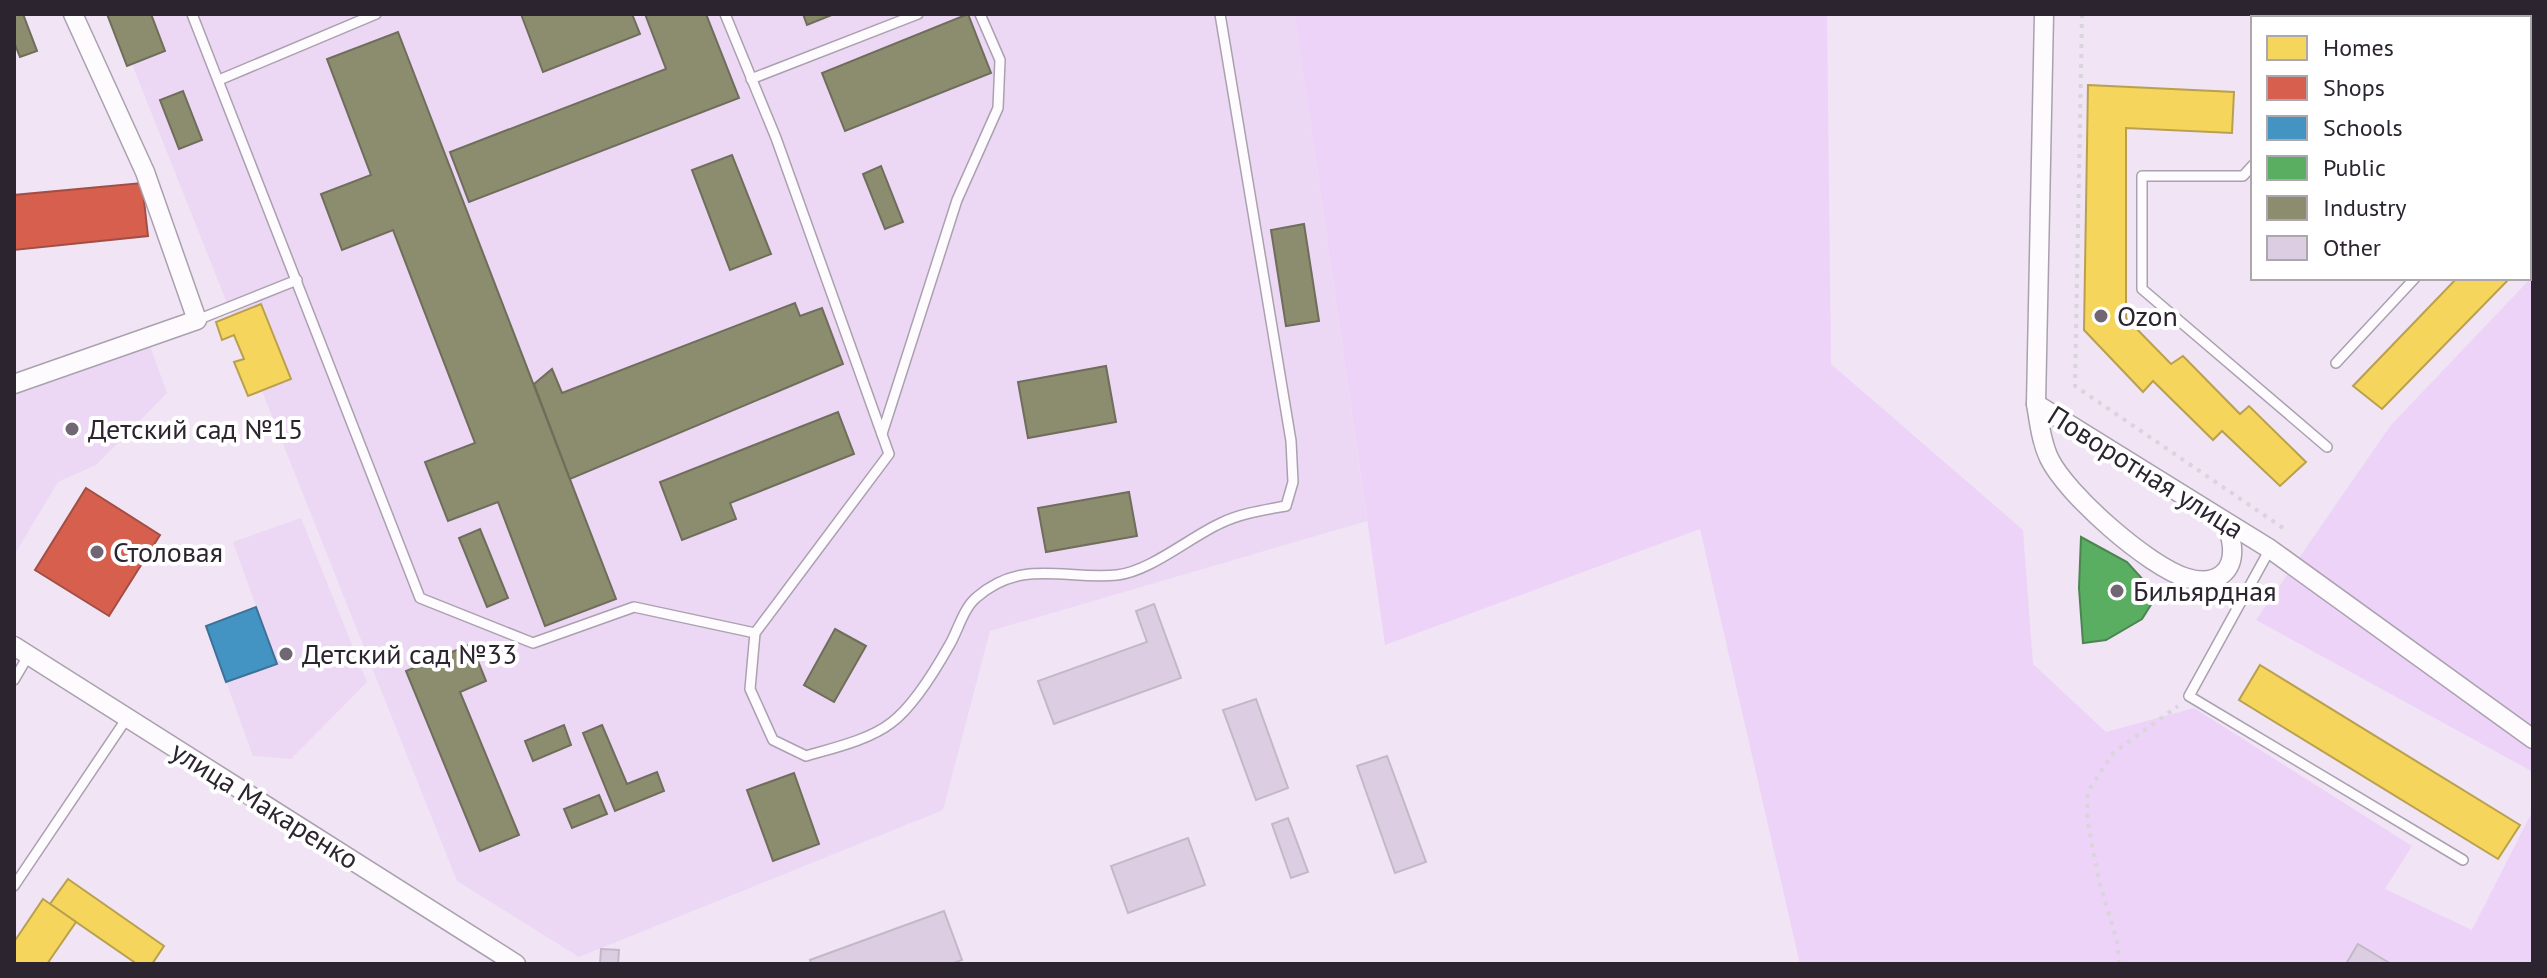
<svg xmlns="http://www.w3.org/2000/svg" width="2547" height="978" font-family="'PT Sans',sans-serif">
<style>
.built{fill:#ecd8f4}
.green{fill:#edd3f8}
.homes{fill:#f6d55c;stroke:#b9a04e;stroke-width:2}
.shops{fill:#d6604d;stroke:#a34e44;stroke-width:2}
.schools{fill:#4393c3;stroke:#3c7297;stroke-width:2}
.public{fill:#5aae61;stroke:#4c8552;stroke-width:2}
.industry{fill:#8c8c6e;stroke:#6f6d5b;stroke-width:2}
.building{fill:#ddcde3;stroke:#c2b9c6;stroke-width:2}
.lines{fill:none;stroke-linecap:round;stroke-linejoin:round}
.lane-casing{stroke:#aaa1ae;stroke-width:12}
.street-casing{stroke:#aaa1ae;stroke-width:21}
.path{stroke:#d9d6db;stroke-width:4;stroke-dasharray:4 6;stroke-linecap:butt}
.lane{stroke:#fdfbfe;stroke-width:9}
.street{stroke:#fdfbfe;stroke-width:18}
.poi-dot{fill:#716774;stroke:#fff;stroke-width:3}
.labels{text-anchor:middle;stroke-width:8;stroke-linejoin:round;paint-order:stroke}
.poi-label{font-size:28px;fill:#2c242f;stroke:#fff;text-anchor:start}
.street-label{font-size:28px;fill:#2c242f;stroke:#fff}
</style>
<rect width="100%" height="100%" fill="#f0e4f5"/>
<g class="built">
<path d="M 112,14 L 1295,14 L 1367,521 L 990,631 L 943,810 L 579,957 L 457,881 Z"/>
<path d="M 149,343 L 167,393 L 96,465 L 58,482 L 14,555 L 14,394 Z"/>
<path d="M 301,518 L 367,682 L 291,759 L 253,756 L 206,626 L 256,606 L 233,542 Z"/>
</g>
<g class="green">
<path d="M 1295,14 L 1827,14 L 1831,364 L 2023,530 L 2033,664 L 2106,732 L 2194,708 L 2412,846 L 2385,889 L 2472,930 L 2533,810 L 2533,964 L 1800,964 L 1700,529 L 1385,645 Z"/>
<path d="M 2533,276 L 2533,772 L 2256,620 L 2391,425 Z"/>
</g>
<g class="homes">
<path d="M 2496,14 L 2533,14 L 2533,241 L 2529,251 L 2529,18 L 2496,18 Z"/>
<path d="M 2088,85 L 2234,92 L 2232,133 L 2126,128 L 2126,318 L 2171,364 L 2183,356 L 2240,414 L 2249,406 L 2306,462 L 2280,486 L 2222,431 L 2213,440 L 2153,381 L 2143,392 L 2084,330 Z"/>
<path d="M 2457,278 L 2510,278 L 2382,409 L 2353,386 Z"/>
<path d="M 261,304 L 291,379 L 248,396 L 234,362 L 244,359 L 234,335 L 222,340 L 216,322 Z"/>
<path d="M 2260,665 L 2520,825 L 2498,859 L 2239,700 Z"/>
<path d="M 68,879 L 164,946 L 152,964 L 137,964 L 50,904 Z"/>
<path d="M 43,899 L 76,922 L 47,964 L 14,964 L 14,942 Z"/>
</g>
<g class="shops">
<path d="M 142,183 L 148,236 L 14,250 L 14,195 Z"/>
<path d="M 86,488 L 160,535 L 109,616 L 35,570 Z"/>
</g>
<path class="schools" d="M 256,607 L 277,664 L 226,682 L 206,626 Z"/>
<path class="public" d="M 2081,537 L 2127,562 L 2157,595 L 2142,619 L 2106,640 L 2083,643 L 2079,588 Z"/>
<g class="industry">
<path d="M 14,14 L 23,14 L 37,51 L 20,57 L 14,42 Z"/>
<path d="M 107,14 L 151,14 L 165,51 L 127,66 Z"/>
<path d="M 521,14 L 632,14 L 640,34 L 543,72 Z"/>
<path d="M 645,14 L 706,14 L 739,98 L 469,202 L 450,152 L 666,69 Z"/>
<path d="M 803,14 L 834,14 L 807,25 Z"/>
<path d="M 968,14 L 991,73 L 845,131 L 822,73 Z"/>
<path d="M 398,32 L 616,599 L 545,626 L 498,502 L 448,521 L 425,462 L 475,443 L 393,230 L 342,250 L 321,194 L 371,175 L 327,59 Z"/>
<path d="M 183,91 L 202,140 L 179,149 L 160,100 Z"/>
<path d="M 732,155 L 771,254 L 730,270 L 692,170 Z"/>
<path d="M 881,166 L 903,222 L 885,229 L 863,174 Z"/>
<path d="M 1304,224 L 1319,321 L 1286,326 L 1271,230 Z"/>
<path d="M 795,303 L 800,316 L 822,308 L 843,364 L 570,479 L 534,384 L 552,369 L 562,393 Z"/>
<path d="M 1106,366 L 1116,422 L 1028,438 L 1018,382 Z"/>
<path d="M 838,412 L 854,454 L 730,503 L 736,519 L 682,540 L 660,482 Z"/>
<path d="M 1129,492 L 1137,536 L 1046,552 L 1038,508 Z"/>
<path d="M 480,529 L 508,598 L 487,607 L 459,538 Z"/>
<path d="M 835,629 L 866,646 L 834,702 L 804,685 Z"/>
<path d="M 471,644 L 486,681 L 460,692 L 519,835 L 480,851 L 406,671 Z"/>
<path d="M 564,725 L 571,745 L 533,761 L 525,741 Z"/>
<path d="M 602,725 L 627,784 L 657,772 L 664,791 L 615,811 L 583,733 Z"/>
<path d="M 794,773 L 819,844 L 773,861 L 747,790 Z"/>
<path d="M 599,795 L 607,814 L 572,828 L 564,809 Z"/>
</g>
<g class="building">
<path d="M 1154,604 L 1181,678 L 1054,724 L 1038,681 L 1147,642 L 1136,611 Z"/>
<path d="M 1256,699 L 1288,788 L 1256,800 L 1223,710 Z"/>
<path d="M 1387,756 L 1426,862 L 1395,873 L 1357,766 Z"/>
<path d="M 1288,818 L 1308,872 L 1291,878 L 1272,824 Z"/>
<path d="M 1188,838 L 1205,885 L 1128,913 L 1111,866 Z"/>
<path d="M 944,911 L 962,960 L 951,964 L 811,964 L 810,960 Z"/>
<path d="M 2358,944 L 2391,964 L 2346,964 Z"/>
<path d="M 601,949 L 619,950 L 618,964 L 600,964 Z"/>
</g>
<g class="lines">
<g class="lane-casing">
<g id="lane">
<path d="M 192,14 L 420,598 L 533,643 L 634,607 L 755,633"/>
<path d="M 725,14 L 776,138 L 889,454 L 755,633 L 750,689 L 773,740 L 806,756 C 833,748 869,740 891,723 C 914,706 936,669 950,644 C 958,630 964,607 977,597 C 1022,558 1065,580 1117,575 C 1151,571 1190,537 1221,523 C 1242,513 1264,510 1286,506 L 1293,482 L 1291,441 L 1220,14"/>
<path d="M 2463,14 L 2463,18"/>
<path d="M 2272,18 L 2272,14"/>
<path d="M 751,79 L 918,14"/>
<path d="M 219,80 L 376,14"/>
<path d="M 2253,165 L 2243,176 L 2142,176 L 2142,289 L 2327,447"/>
<path d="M 197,320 L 297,280"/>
<path d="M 2336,363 L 2415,278"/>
<path d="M 882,434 L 957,200 L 998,108 L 1000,60 L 980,14"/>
<path d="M 2270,549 L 2189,696 L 2463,860"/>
<path d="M 14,680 L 28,656"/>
<path d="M 14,886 L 127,718"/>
</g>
</g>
<g class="street-casing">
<g id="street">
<path d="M 2044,14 L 2036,404 C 2039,421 2041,441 2049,458 C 2066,494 2149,567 2187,578 C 2217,587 2237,571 2231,540 C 2230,532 2224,525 2220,519"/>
<path d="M 14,384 L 197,320 L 145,172 L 73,14"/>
<path d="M 2036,404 L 2270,549 L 2533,739"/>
<path d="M 14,646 L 516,964"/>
</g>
</g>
<g class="path">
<path d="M 2082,14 L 2075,386 L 2283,528"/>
<path d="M 2119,964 L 2117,941 L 2100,885 L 2087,819 L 2088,791 L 2113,753 L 2178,706"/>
</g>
<use href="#lane" class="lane"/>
<use href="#street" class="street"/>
</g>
<g class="poi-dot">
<circle cx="2101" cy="316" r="8"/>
<circle cx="72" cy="429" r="8"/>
<circle cx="97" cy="552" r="8"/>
<circle cx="2117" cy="591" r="8"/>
<circle cx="286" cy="654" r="8"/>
</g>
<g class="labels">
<g class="poi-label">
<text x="2117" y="326">Ozon</text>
<text x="88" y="439">Детский сад №15</text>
<text x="113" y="562">Столовая</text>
<text x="2133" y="601">Бильярдная</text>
<text x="302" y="664">Детский сад №33</text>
</g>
<g class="street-label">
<text transform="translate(2146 472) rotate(32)" y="10">Поворотная улица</text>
<text transform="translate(265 805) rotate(32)" y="10">улица Макаренко</text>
</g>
</g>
<rect width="2547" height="978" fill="none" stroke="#2c242f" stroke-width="32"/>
<rect x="2251" y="16" width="280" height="264" fill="#ffffff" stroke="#aba7ac" stroke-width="2"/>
<rect x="2267" y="36" width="40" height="24" fill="#f6d55c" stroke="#aba7ac" stroke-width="2"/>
<text x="2323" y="56" font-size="24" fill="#2c242f">Homes</text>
<rect x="2267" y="76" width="40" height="24" fill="#d6604d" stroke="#aba7ac" stroke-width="2"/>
<text x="2323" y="96" font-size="24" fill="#2c242f">Shops</text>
<rect x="2267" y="116" width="40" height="24" fill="#4393c3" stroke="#aba7ac" stroke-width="2"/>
<text x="2323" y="136" font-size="24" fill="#2c242f">Schools</text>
<rect x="2267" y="156" width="40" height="24" fill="#5aae61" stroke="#aba7ac" stroke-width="2"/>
<text x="2323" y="176" font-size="24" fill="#2c242f">Public</text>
<rect x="2267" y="196" width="40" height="24" fill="#8c8c6e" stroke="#aba7ac" stroke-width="2"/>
<text x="2323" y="216" font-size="24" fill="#2c242f">Industry</text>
<rect x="2267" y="236" width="40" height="24" fill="#ddcde3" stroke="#aba7ac" stroke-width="2"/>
<text x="2323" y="256" font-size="24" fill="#2c242f">Other</text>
</svg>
